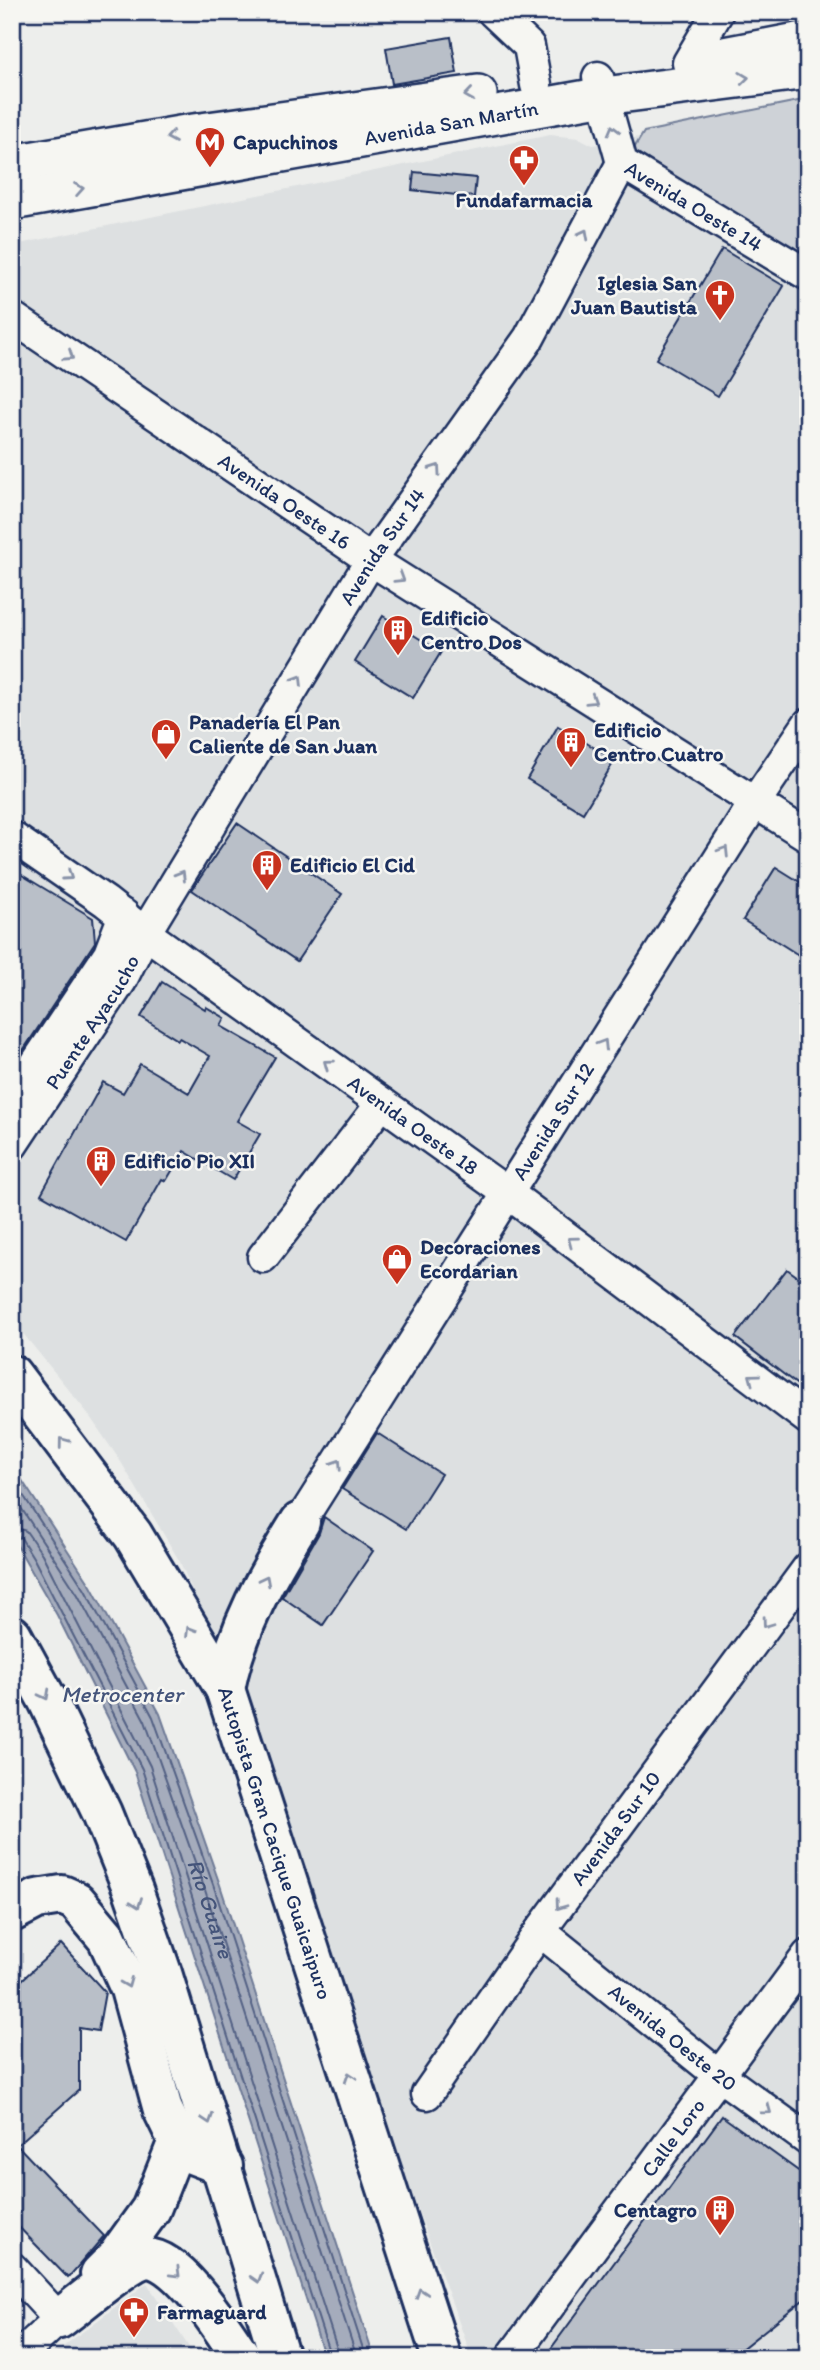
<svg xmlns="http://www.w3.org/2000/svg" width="820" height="2370" font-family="Itim,sans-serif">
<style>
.built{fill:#dde0e1}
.green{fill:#ced2d7;stroke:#74809a;stroke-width:2}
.water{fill:#a5acbc;stroke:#6e7a96;stroke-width:2}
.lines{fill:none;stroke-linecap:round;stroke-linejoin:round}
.shore{stroke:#526184;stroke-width:2}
.building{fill:#b9bfc8;stroke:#1b2f5e;stroke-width:2}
.minor-casing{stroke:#1b2f5e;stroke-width:35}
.major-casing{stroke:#1b2f5e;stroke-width:42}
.highway-casing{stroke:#1b2f5e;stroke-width:44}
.minor{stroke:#f6f6f2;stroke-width:30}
.major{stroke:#f6f6f2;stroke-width:37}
.highway{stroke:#f6f6f2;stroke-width:38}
.oneway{stroke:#8892a8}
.labels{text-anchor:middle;stroke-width:5;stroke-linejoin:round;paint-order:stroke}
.street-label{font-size:21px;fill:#1b2f5e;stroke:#f6f6f2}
.poi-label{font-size:21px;font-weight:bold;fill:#1b2f5e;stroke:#f6f6f2;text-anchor:start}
.water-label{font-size:23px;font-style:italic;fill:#44547a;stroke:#f6f6f2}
</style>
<rect width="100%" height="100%" fill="#edeeec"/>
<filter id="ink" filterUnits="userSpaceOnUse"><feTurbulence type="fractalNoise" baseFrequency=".0143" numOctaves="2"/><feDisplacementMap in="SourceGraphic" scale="14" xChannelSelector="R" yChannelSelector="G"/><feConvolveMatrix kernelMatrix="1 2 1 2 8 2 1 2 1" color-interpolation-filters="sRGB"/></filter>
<g filter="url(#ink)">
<g class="built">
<path d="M 808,108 L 808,2358 L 472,2358 L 362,2057 L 303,1859 L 247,1714 L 180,1562 L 121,1462 L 86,1411 L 12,1320 L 12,293 L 19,244 L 550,135 L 579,138 L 593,145 Z"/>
<path d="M 147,2283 L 196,2358 L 48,2358 Z"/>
</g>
<path class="green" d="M 808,99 L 808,259 L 633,150 L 644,132 Z"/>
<path class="water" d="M 12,1465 L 91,1586 L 160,1714 L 220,1885 L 374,2358 L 325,2358 L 135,1772 L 57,1615 L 12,1537 Z"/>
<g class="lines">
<g class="shore">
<path d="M 12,1478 L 85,1590 L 153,1717 L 214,1887 L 366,2358"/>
<path id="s1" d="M 12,1494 L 78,1595 L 145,1721 L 205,1890 L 357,2358"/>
<path d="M 12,1526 L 26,1531 L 42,1554 L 150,1766 L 340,2358"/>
<path d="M 12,1535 L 21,1538 L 34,1559 L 142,1769 L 331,2358"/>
</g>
</g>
<g class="building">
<path d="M 451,37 L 457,73 L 392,84 L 386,48 Z"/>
<path d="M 414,172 L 476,178 L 474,197 L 412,190 Z"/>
<path d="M 722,249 L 784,286 L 718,396 L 656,359 Z"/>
<path d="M 383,616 L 441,652 L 413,698 L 355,662 Z"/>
<path d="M 558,726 L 615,760 L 583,813 L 527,779 Z"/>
<path d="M 237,823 L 342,894 L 297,961 L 192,890 Z"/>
<path d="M 776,867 L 808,887 L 808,961 L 743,920 Z"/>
<path d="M 12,869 L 93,918 L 95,942 L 12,1067 Z"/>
<path d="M 162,982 L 205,1009 L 206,1007 L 225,1018 L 221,1026 L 275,1057 L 237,1121 L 260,1134 L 233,1180 L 184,1151 L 166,1181 L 162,1179 L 126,1242 L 41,1194 L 103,1082 L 123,1093 L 140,1064 L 189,1093 L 210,1056 L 179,1038 L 178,1040 L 141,1017 Z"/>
<path d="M 787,1269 L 808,1284 L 808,1393 L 735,1337 Z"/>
<path d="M 377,1433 L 441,1474 L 406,1529 L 342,1489 Z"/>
<path d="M 324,1517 L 373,1551 L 323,1625 L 282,1597 L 319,1533 Z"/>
<path d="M 61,1944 L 105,1992 L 98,2031 L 79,2028 L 79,2090 L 17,2145 L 104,2236 L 68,2278 L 12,2220 L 12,1989 Z"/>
<path d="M 722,2116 L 808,2178 L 808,2296 L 730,2358 L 544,2358 Z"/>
</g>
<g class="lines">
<g class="minor-casing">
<g id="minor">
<path d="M 493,12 L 529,46 L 536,85"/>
<path d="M 688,63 L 718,12"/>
<path id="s2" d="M 598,77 L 622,163 L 808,275"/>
<path id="s3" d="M 12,317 L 371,560 L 808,836"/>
<path id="s4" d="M 12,837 L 106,902 L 145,933 L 509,1194 L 808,1419"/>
<path d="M 12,1099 L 109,954 L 124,915"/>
<path id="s5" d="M 12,1145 L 121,981 L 145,933 L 371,560 L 529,338 L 622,163"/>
<path d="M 263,1257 L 382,1103"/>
<path id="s6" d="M 300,1522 L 755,802 L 808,724"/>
<path id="s7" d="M 540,1931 L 720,2076 L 808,2140"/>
<path id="s8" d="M 427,2094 L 540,1931 L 808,1568"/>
<path d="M 12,2268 L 59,2319 L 17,2358"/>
<path id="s9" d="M 513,2355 L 808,1955"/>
</g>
</g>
<g class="major-casing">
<g id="major">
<path d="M 698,61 L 808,40"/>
<path d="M 12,164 L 186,134 L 478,94"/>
<path id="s10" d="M 12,201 L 604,96 L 808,70"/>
</g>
</g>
<g class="highway-casing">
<g id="highway">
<path id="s11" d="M 12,1375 L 133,1535 L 225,1689 L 442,2358"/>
<path d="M 12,1635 L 48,1701 L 102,1813 L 133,1890 L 162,1973 L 280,2358"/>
<path d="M 225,1689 C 237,1627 267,1575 300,1522"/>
<path d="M 12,1912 L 37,1899 L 62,1895 L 76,1901 L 107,1938 L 130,1989 L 163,2110 L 178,2141 L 189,2153 L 223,2166"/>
<path d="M 100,2274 L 115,2259 L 151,2209 L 178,2141"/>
<path d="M 59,2319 C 77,2306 125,2264 143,2259 C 174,2250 226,2334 242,2358"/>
</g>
</g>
<use href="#minor" class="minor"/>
<use href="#major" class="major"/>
<use href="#highway" class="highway"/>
</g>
<defs><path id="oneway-chevron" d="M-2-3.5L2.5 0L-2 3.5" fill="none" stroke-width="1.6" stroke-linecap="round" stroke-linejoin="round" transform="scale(1.75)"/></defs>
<g class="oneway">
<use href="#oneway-chevron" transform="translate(744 78) rotate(-7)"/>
<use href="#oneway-chevron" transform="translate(469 95) rotate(172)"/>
<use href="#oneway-chevron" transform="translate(613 130) rotate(-105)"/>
<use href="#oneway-chevron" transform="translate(171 137) rotate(170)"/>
<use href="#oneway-chevron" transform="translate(79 189) rotate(-10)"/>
<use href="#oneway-chevron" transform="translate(584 234) rotate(-62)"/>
<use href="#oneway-chevron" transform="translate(69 356) rotate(34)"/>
<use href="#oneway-chevron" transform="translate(436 469) rotate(-55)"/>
<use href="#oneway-chevron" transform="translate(400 578) rotate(32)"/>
<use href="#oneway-chevron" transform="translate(298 680) rotate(-59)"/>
<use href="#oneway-chevron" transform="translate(592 700) rotate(32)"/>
<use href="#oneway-chevron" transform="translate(724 851) rotate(-58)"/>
<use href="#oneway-chevron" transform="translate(181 875) rotate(-59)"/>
<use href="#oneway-chevron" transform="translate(68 876) rotate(35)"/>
<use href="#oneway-chevron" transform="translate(603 1044) rotate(-58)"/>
<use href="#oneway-chevron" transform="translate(328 1064) rotate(-144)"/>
<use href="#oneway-chevron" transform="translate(572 1241) rotate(-143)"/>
<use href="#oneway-chevron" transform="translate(753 1378) rotate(-143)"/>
<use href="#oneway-chevron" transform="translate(63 1442) rotate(-127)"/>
<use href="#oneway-chevron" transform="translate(337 1464) rotate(-57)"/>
<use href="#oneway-chevron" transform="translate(265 1580) rotate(-63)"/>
<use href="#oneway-chevron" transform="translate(767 1623) rotate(126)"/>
<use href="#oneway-chevron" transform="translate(190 1631) rotate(-121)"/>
<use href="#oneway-chevron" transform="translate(45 1695) rotate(62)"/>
<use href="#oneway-chevron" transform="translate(137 1903) rotate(70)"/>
<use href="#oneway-chevron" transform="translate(560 1905) rotate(126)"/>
<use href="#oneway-chevron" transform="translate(127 1983) rotate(68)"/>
<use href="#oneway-chevron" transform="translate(350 2077) rotate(-108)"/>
<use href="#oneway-chevron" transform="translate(767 2110) rotate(36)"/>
<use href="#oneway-chevron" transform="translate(208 2119) rotate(72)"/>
<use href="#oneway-chevron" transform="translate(176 2273) rotate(45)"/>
<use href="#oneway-chevron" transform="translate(257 2278) rotate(73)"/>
<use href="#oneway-chevron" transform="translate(421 2293) rotate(-108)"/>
</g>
</g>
<defs>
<g id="metro-pin" transform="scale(1.575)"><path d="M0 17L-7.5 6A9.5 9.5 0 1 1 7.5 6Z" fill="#c8321e" stroke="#f6f6f2"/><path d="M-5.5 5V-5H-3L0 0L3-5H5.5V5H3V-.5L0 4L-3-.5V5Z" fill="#fff"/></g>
<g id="pharmacy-pin" transform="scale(1.575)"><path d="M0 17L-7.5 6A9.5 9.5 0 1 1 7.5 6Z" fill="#c8321e" stroke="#f6f6f2"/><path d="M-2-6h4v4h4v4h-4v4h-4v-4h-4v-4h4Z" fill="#fff"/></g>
<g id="church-pin" transform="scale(1.575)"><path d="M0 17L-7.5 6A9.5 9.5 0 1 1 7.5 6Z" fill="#c8321e" stroke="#f6f6f2"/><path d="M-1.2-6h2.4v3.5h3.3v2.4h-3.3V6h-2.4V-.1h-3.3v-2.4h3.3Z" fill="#fff"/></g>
<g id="building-pin" transform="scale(1.575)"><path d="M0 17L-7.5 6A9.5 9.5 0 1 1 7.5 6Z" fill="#c8321e" stroke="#f6f6f2"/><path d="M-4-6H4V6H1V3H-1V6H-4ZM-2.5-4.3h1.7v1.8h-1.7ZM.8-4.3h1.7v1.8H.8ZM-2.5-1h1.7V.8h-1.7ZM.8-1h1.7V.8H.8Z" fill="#fff"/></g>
<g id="shop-pin" transform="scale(1.575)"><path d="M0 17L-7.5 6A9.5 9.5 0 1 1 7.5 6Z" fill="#c8321e" stroke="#f6f6f2"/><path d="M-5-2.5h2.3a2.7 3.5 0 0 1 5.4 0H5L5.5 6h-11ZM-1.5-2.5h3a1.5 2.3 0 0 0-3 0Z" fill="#fff"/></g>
</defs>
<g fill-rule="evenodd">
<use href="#metro-pin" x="210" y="142"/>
<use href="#pharmacy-pin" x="524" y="160"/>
<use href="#church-pin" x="720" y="295"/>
<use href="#building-pin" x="398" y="630"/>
<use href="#shop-pin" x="166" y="734"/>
<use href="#building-pin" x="571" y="742"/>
<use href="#building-pin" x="267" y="865"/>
<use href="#building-pin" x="101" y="1161"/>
<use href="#shop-pin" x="397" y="1259"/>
<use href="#building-pin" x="720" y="2210"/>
<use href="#pharmacy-pin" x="134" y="2312"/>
</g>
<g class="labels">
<g class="street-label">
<text dy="7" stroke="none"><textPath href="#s10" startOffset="446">Avenida San Martín</textPath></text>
<text dy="7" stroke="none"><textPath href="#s2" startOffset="173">Avenida Oeste 14</textPath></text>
<text dy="7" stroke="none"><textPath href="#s3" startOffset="329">Avenida Oeste 16</textPath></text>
<text dy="7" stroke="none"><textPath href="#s5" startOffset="704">Avenida Sur 14</textPath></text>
<text dy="7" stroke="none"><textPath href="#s5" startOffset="147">Puente Ayacucho</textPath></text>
<text dy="7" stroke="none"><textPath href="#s6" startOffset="474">Avenida Sur 12</textPath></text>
<text dy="7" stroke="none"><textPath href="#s4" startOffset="494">Avenida Oeste 18</textPath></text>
<text dy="7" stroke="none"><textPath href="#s8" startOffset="326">Avenida Sur 10</textPath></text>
<text dy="7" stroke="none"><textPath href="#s11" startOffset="542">Autopista Gran Cacique Guaicaipuro</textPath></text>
<text dy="7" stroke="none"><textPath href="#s7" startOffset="170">Avenida Oeste 20</textPath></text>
<text dy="7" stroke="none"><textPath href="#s9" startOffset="270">Calle Loro</textPath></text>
</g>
<g class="poi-label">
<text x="233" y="149">Capuchinos</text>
<text x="524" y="207" text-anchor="middle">Fundafarmacia</text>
<text x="697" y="290" text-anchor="end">Iglesia San<tspan x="697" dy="24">Juan Bautista</tspan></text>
<text x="421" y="625">Edificio<tspan x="421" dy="24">Centro Dos</tspan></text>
<text x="189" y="729">Panadería El Pan<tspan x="189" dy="24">Caliente de San Juan</tspan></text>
<text x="594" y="737">Edificio<tspan x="594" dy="24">Centro Cuatro</tspan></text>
<text x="290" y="872">Edificio El Cid</text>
<text x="124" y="1168">Edificio Pio XII</text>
<text x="420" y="1254">Decoraciones<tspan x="420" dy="24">Ecordarian</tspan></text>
<text x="697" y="2217" text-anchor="end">Centagro</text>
<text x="157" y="2319">Farmaguard</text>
</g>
<g class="water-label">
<text x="122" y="1702">Metrocenter</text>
<text dy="8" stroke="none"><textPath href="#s1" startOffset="462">Río Guaire</textPath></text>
</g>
</g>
<rect width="820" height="2370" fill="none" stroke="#f6f6f2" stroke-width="42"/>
<rect x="21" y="21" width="778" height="2328" fill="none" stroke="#1b2f5e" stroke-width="2.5" filter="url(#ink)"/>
</svg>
